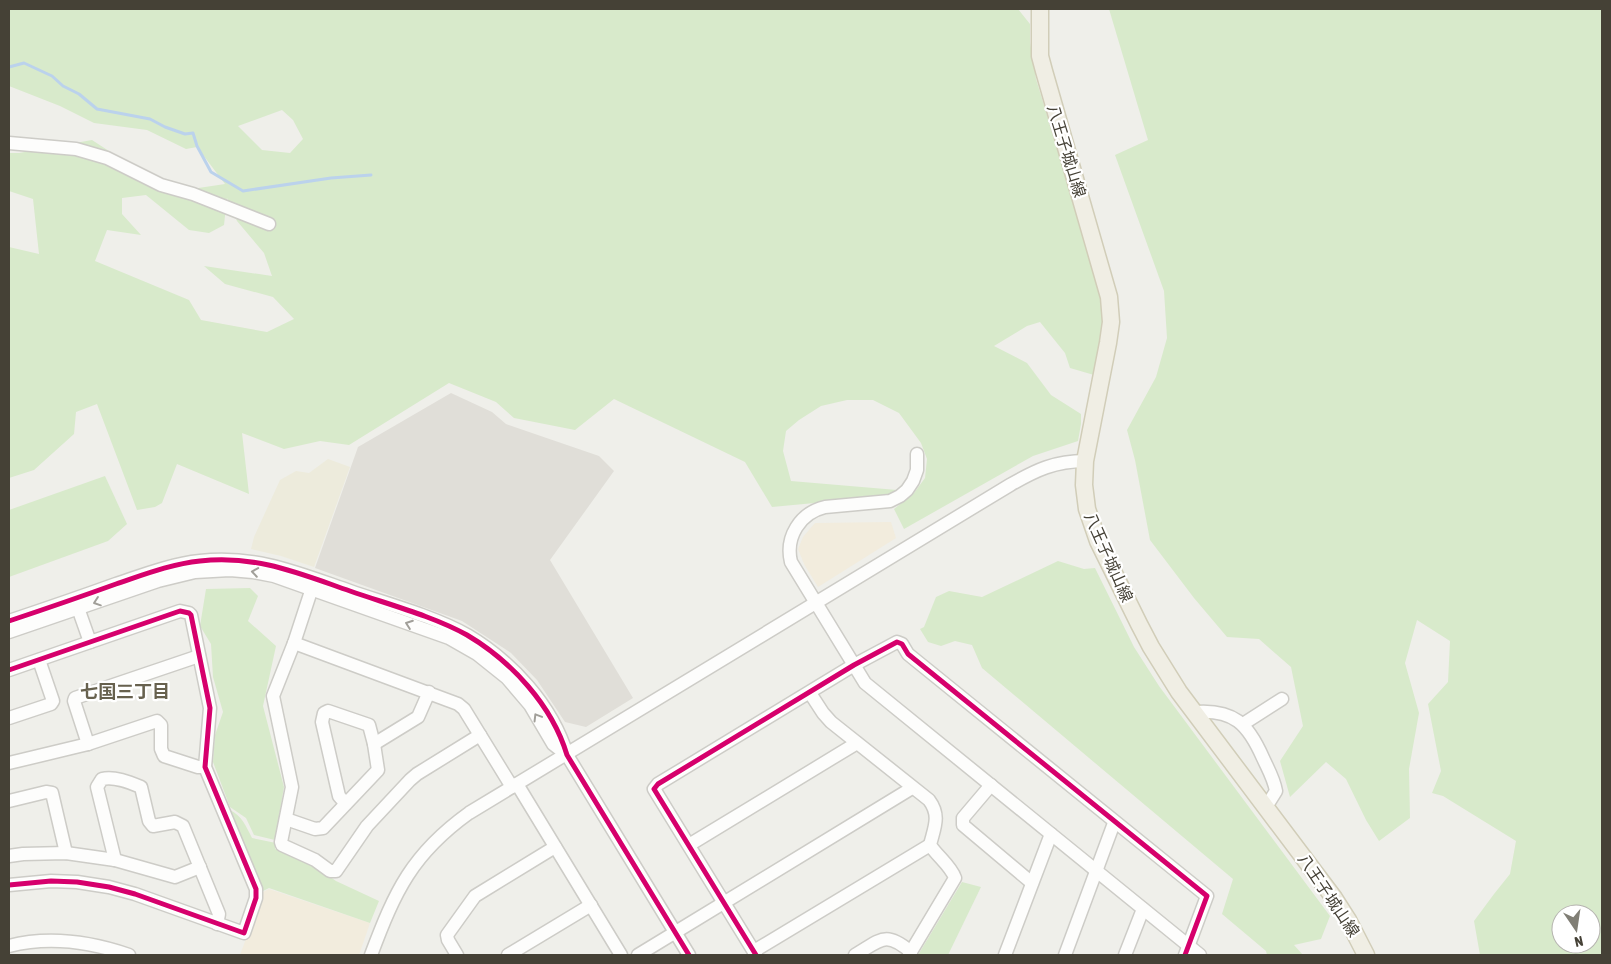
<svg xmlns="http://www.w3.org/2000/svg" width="1611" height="964" font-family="'Asap Condensed','Noto Sans JP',sans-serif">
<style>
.commercial{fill:#f2ecdd}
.industrial{fill:#e0ded8}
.education{fill:#edebdc}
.green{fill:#d8eacb;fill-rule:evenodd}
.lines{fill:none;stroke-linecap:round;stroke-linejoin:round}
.stream{stroke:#bbd2ec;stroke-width:3}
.minor-casing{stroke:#cdccc7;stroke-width:15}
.major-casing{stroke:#d1cdb8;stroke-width:19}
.minor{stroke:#fdfdfc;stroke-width:12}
.major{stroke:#f0eee4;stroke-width:16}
.cycleway-casing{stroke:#fff;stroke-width:8}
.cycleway{stroke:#d6006c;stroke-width:5}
.oneway{stroke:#a19f99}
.labels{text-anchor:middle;stroke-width:4.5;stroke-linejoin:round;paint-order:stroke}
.street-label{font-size:16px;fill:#454136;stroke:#fff}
.neighbourhood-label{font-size:18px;font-weight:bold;fill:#67614e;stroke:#fff}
</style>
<rect width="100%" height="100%" fill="#efefea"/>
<g class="commercial">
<path d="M 891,522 L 896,538 L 818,587 L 804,564 L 798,549 L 803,537 L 815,523 Z"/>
<path d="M 269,889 L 370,923 L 359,955 L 240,955 L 263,892 Z"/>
</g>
<path class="industrial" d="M 451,393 L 492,412 L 506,424 L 599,456 L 614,471 L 550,560 L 633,698 L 586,727 L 565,722 L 537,680 L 511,653 L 462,621 L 315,568 L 358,447 Z"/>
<path class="education" d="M 328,459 L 350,467 L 314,567 L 281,556 L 251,549 L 254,537 L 280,480 L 296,471 L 309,473 Z"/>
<g class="green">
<path d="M 9,9 L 1018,9 L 1030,24 L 1030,42 L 1036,79 L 1100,290 L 1104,326 L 1094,375 L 1070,368 L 1065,353 L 1040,322 L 1027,326 L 994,346 L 1027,363 L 1051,395 L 1081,414 L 1081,424 L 1078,441 L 1033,456 L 904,529 L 894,509 L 914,493 L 925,478 L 927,459 L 921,443 L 899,413 L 873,400 L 847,400 L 821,406 L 799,420 L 786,431 L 783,451 L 791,481 L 897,490 L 889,496 L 772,507 L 745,462 L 614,399 L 575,430 L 514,418 L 496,402 L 449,383 L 349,445 L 320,441 L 284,449 L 242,433 L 249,494 L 177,464 L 162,503 L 155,507 L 137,510 L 97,404 L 76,412 L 74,434 L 34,470 L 9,478 L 9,247 L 39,254 L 33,199 L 9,191 L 9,153 L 19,153 L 92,140 L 172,192 L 225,184 L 197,147 L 186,149 L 147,130 L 94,123 L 60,106 L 9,86 ZM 282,110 L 293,120 L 303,139 L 290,153 L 262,150 L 238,126 ZM 146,195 L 189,230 L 209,233 L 224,225 L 227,198 L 237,221 L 264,253 L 272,276 L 204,266 L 225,284 L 273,297 L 294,319 L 267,332 L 201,320 L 189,300 L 95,261 L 107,230 L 141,235 L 122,214 L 122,198 Z"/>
<path d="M 1109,9 L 1602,9 L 1602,955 L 1480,955 L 1474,921 L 1494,894 L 1510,874 L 1516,841 L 1443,796 L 1432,793 L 1441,771 L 1428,704 L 1448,682 L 1450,641 L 1417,620 L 1405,663 L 1419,713 L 1409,769 L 1410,818 L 1379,841 L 1366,820 L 1346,779 L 1326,762 L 1290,797 L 1280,761 L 1303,726 L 1291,667 L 1259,639 L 1227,637 L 1194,598 L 1150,540 L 1135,460 L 1127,430 L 1156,377 L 1167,338 L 1164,291 L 1115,155 L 1148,140 ZM 1561,914 L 1591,914 L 1591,944 L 1561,944 Z"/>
<path d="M 105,476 L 127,524 L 108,541 L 9,577 L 9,510 Z"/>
<path d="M 1058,561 L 1084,569 L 1095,568 L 1134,647 L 1159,686 L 1330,916 L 1321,939 L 1294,945 L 1303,955 L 1267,955 L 1266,951 L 1222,914 L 1233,879 L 982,668 L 972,645 L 955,641 L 941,646 L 928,642 L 920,629 L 924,627 L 936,597 L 949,591 L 982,597 Z"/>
<path d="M 250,588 L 258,596 L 248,621 L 276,646 L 263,706 L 284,787 L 275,840 L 254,835 L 246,818 L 230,807 L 213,762 L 215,735 L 223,712 L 213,677 L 211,644 L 200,626 L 206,589 Z"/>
<path d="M 230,810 C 242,816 246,826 252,838 L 276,843 L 275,849 L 307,861 L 336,881 L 379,901 L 370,923 L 269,888 L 263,891 Z"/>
<path d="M 962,882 L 981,887 L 948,955 L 918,955 Z"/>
</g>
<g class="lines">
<path class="stream" d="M 9,67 L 24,63 L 52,76 L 63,86 L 79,94 L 97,109 L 150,119 L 165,127 L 185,134 L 193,133 L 197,146 L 211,172 L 243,191 L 331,178 L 371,175"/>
<g class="minor-casing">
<g id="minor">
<path d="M 9,143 L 76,149 L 107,158 L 161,185 L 193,194 L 269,224"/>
<path d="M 917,454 L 917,470 L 913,481 L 907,490 L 900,496 L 890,501 L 825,507 C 800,513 785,537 791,562 L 865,683 L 1200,955"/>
<path d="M 314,582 L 294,643 L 273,696 L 292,787 L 281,842 L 282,845 L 315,860 L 330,871 L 336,871 L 367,826 L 410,780 L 417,774 L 480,735"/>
<path d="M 78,608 L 90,642"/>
<path d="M 9,621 C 45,609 80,597 116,584 C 143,575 171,564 200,561 C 257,555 298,573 350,591 C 387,604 433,616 467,635 C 511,661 552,705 567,755 L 689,955"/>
<path d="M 9,632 L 158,581 L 195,572 L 230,570 L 253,572 L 274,576 L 449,638 L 477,654 L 507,678 L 530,705 L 553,744 L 567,755"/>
<path d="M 294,643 L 458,704 L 464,709 L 512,787"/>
<path d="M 9,670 L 180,611 L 189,613 L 191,615 L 210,708 L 205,767 L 256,889 L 256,898 L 244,933 L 135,894 L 109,887 L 77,882 L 51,881 L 9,885"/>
<path d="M 810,693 L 823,713 L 831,722 L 929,800 C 941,816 934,828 930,845 C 937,856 951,866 955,878 L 909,955"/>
<path d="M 1195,712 C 1234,709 1248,724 1263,758 C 1268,769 1274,779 1276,791 L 1266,807"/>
<path d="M 9,718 L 51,704 L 53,701 L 39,660"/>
<path d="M 1243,724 L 1282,699"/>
<path d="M 88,744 L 74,701 L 75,698 L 199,656"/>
<path d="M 374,744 L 418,717 L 429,692"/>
<path d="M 9,763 L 88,744 L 157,721 L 161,725 L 161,749 L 164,756 L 198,767 L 205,767"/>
<path d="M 517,784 L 621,955"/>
<path d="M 991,785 L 963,818 L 963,825 L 1032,883"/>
<path d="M 9,801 L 46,792 L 52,793 L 66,853"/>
<path d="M 286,819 L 315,829 L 323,828 L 378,770 L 374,744 L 369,725 L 328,711 L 324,713 L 322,722 L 339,796 L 346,804"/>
<path d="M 689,845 L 857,743"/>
<path d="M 9,856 L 23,854 L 66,853 L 115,860 L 175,877 L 200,867"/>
<path d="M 115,860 L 97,787 L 102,779 C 114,776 129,782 141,787 L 149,821 L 153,826 L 175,822 L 183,826 L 219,914 L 217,924"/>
<path d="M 9,946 C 48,936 91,942 129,955"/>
<path d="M 754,951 L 930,845"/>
<path d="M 371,955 C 395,891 412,854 469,813 L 1010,485 C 1036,470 1055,461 1085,461"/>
<path d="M 457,955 L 448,940 L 447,935 L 475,896 L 555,847"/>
<path d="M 508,955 L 591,905"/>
<path d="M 638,955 L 912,788"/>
<path d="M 756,955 L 654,789 L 658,784 L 854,665 L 897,642 L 902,644 L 908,654 L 1207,896 L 1185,955"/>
<path d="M 855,955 C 881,940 885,930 911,952"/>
<path d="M 1005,955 L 1051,834"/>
<path d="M 1065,955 L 1114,823"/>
<path d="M 1125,955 L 1143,909"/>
</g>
</g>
<g class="major-casing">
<path id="major" d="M 1040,9 L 1040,56 L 1044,71 L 1109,297 L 1111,322 L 1108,343 L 1085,461 L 1084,485 L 1087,509 L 1098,541 L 1139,624 L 1151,647 L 1179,692 L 1334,898 L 1348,920 L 1366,955"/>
</g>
<use href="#minor" class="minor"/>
<use href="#major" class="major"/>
<g class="cycleway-casing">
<g id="cycleway">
<path d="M 9,621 C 45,609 80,597 116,584 C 143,575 171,564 200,561 C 257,555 298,573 350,591 C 387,604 433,616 467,635 C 511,661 552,705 567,755 L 689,955"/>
<path d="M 9,670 L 180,611 L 189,613 L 191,615 L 210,708 L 205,767 L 256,889 L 256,898 L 244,933 L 135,894 L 109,887 L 77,882 L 51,881 L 9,885"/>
<path d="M 756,955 L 654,789 L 658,784 L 854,665 L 897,642 L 902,644 L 908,654 L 1207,896 L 1185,955"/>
</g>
</g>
<use href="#cycleway" class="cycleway"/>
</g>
<defs><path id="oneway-chevron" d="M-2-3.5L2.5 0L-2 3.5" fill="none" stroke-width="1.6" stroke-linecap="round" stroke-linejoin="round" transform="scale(1.25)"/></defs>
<g class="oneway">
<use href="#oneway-chevron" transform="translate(255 572) rotate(-171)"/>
<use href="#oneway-chevron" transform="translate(97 602) rotate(161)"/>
<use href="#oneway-chevron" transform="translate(409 624) rotate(-160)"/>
<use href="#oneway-chevron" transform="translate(537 717) rotate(-121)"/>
</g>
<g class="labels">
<g class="street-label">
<text transform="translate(1067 151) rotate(73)" y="6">八王子城山線</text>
<text transform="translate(1109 557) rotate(66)" y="6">八王子城山線</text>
<text transform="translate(1329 895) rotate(56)" y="6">八王子城山線</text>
</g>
<g class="neighbourhood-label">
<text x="125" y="698">七国三丁目</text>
</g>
</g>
<rect width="1611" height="964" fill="none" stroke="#454136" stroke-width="20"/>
<g transform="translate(1576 929) rotate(167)"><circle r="24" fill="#ffffff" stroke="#b5b3af"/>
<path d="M0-4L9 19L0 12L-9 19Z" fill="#807e75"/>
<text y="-8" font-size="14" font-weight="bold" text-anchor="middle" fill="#454136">N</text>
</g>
</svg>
